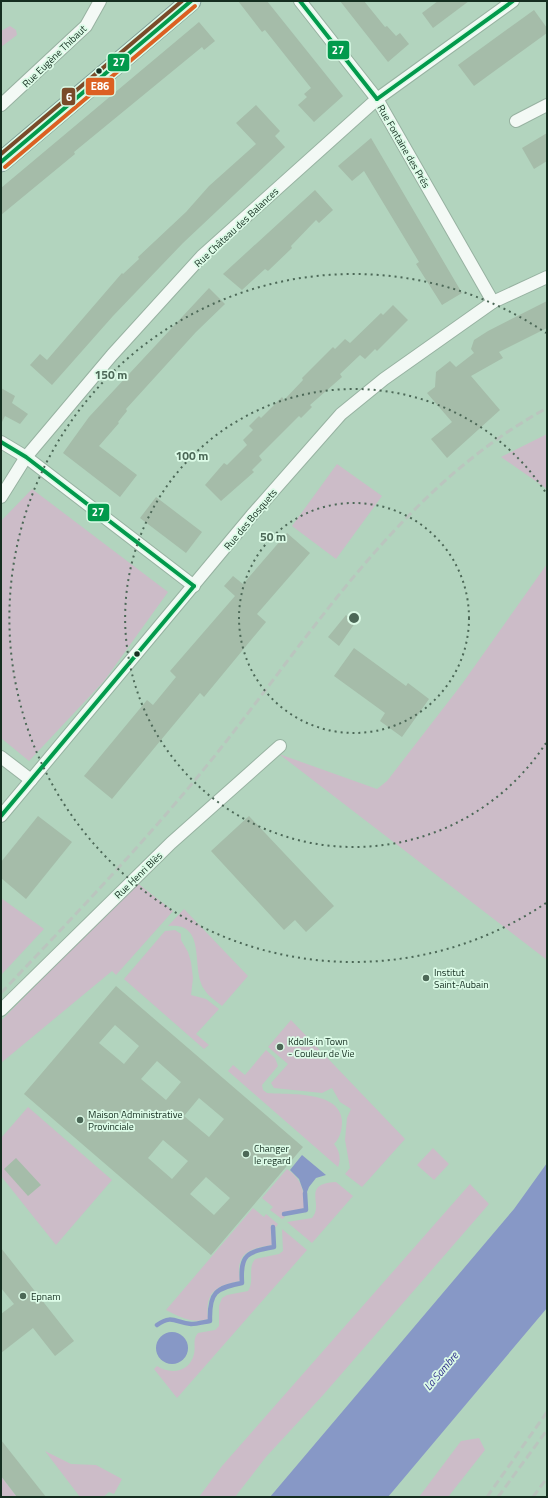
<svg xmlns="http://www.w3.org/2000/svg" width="548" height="1498" font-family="'Titillium Web',sans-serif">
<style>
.green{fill:#ccbcc8}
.water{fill:#8798c6}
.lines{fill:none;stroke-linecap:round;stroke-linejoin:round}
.stream{stroke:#8798c6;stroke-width:4.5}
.building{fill:#a5bca9;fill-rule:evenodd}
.street-casing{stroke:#97b2a1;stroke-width:14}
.primary-casing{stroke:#82a199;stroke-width:21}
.street{stroke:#f3f9f5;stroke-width:12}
.primary{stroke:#d9e7e5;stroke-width:19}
.rail{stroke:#bac5be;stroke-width:3;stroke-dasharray:8 4;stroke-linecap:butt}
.bus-1-casing{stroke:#dcfbe7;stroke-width:7}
.bus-2-casing{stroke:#dcfbe7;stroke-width:7}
.bus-3-casing{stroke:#dcfbe7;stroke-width:7}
.bus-1{stroke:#029a4c;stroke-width:4}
.bus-2{stroke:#dc6022;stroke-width:4}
.bus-3{stroke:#7a4b2a;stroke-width:4}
.ring{fill:none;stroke:#4c6857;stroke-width:2;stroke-dasharray:2 4}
.bus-dot{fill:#152e20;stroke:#dcfbe7;stroke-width:1.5}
.poi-dot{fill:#4c6857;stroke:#dcfbe7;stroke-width:1.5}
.labels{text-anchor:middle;stroke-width:3.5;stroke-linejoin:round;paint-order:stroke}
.street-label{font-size:10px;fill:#152e20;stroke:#dcfbe7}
.poi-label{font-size:10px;fill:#152e20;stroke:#dcfbe7;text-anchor:start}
.water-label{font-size:11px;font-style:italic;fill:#33338d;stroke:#dcfbe7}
.centre{fill:#4c6857;stroke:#dcfbe7;stroke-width:2}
.ring-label{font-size:12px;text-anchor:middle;font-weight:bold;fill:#4c6857;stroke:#dcfbe7;stroke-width:3.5;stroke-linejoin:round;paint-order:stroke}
.line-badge{stroke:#dcfbe7;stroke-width:1.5}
.badge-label{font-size:11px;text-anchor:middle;font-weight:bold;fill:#fff}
</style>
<rect width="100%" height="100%" fill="#b2d4be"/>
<g class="green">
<path d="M 10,26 L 16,30 L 17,35 L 1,47 L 1,31 Z"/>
<path d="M 547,434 L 547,489 L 501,457 Z"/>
<path d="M 337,464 L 382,496 L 336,559 L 292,526 Z"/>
<path d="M 32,489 L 168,592 L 104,681 L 29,761 L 1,738 L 1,521 Z"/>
<path d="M 547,564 L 547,960 L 279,754 L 377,789 L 387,781 L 462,684 Z"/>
<path d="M 136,882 L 173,911 L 116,975 L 112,971 L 1,1063 L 1,1021 Z"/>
<path d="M 1,898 L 44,929 L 1,975 Z"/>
<path d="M 184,909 L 248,976 L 222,1006 C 216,1001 208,996 204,989 C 190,967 208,922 168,926 Z"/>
<path d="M 175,930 L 181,934 L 181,940 L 188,952 L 191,962 L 193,978 L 191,995 L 206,999 L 219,1009 L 196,1034 L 209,1045 L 204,1049 L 124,979 L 165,931 Z"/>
<path d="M 291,1020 L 405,1139 L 362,1187 L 345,1174 L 350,1168 L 345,1140 L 347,1118 L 351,1109 L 340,1102 L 332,1088 L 322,1093 L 274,1088 L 271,1083 L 288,1064 L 268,1047 Z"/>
<path d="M 266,1050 L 275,1058 L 278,1066 L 262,1085 L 263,1090 L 267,1093 C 289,1095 340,1090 342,1121 C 342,1130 340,1138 334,1144 C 340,1151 341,1159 338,1167 L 228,1071 L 233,1065 L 245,1075 Z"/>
<path d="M 28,1107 L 112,1180 L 56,1245 L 1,1176 L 1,1138 Z"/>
<path d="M 433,1148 L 449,1164 L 434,1180 L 417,1165 Z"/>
<path d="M 287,1169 C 302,1179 304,1191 305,1208 L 284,1213 L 282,1214 L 285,1217 L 282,1219 L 270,1210 L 273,1207 L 262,1198 Z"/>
<path d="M 336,1182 L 353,1196 L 312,1243 L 287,1222 L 312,1218 C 325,1204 300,1184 336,1182 Z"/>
<path d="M 470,1184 L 489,1204 L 324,1394 L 266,1457 L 235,1497 L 199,1497 L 222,1466 Z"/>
<path d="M 253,1208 L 264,1217 L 266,1214 L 278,1224 L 276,1227 L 272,1224 L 271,1227 L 272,1245 C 248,1249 235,1253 240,1281 C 215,1286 205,1292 208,1319 C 192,1324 180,1317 166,1310 Z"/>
<path d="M 282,1229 L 307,1250 L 177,1398 L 154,1369 L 157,1366 C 171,1375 190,1372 194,1354 C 196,1346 192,1340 198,1333 L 215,1330 L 219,1326 L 219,1306 L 222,1298 L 227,1295 L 248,1291 C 255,1281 247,1269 255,1259 L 279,1254 L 283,1251 Z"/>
<path d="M 479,1438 L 485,1450 L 448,1497 L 419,1497 L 461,1441 Z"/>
<path d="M 45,1451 L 71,1464 L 96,1465 L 122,1479 L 114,1494 L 109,1492 L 103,1497 L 80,1497 Z"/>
<path d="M 1,1476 L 17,1497 L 1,1497 Z"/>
</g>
<g class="water">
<path d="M 302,1155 L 326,1175 L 316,1178 L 309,1187 L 307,1192 L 304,1193 L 299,1179 L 290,1170 Z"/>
<path d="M 547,1163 L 547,1308 L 388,1497 L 270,1497 L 514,1209 Z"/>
<circle cx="172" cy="1348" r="16"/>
</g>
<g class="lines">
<g class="stream">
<path d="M 284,1214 L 306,1210 L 305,1193"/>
<path d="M 157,1325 C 172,1314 176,1323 191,1324 C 197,1324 204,1322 210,1321 C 209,1292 216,1288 242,1283 C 240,1254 247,1252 274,1247 L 273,1227"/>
</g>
</g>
<g class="building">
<path d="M 238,1 L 267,1 L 343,96 L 314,122 L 298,105 L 307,97 L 304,94 L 311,88 L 265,30 L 262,32 Z"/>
<path d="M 340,1 L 364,1 L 385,27 L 387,26 L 396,36 L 400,33 L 409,44 L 388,62 Z"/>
<path d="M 438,1 L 469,1 L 433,28 L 422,13 Z"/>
<path d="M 534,10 L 547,28 L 547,33 L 474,86 L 458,65 Z"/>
<path d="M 199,22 L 215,41 L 204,50 L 202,47 L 74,152 L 75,154 L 1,215 L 1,188 Z"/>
<path d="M 256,105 L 280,131 L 275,136 L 285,147 L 183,243 L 113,316 L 52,385 L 30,365 L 40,354 L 47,360 L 122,273 L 123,274 L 139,259 L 138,257 L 186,212 L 209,186 L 256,144 L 236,123 Z"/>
<path d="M 547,133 L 547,161 L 534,169 L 522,148 Z"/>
<path d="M 371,138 L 462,293 L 442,305 L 416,264 L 419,262 L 364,171 L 352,181 L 338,166 Z"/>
<path d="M 315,190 L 333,210 L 319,223 L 316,220 L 291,246 L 292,248 L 268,271 L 265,269 L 242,290 L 223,274 Z"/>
<path d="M 209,288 L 225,304 L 196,332 L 126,409 L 127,411 L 118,422 L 119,423 L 99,446 L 137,475 L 120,497 L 63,453 L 89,417 Z"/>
<path d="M 547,301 L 547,328 L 499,352 L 503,358 L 471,376 L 500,410 L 447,458 L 431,439 L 452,422 L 427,393 L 435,387 L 436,372 L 450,361 L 456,367 L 474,353 L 471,349 L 474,340 L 488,331 Z"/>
<path d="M 393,305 L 408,320 L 377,351 L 375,349 L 365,359 L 360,355 L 340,374 L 342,377 L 310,405 L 312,407 L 301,418 L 299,416 L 259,456 L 262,460 L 252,470 L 254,472 L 221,501 L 205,485 L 224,463 L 227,465 L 247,445 L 243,440 L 253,430 L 249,426 L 259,416 L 261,418 L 282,397 L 284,400 L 303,380 L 302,378 L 333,347 L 335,349 L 345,339 L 350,343 L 381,313 L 383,315 Z"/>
<path d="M 1,388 L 15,396 L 12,403 L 28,414 L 20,424 L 5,416 L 1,424 Z"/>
<path d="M 156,497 L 202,532 L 186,553 L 140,518 Z"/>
<path d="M 287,533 L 310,553 L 257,614 L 266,622 L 204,697 L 200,693 L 112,799 L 84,776 L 147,700 L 153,705 L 176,677 L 170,671 L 235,596 L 224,586 L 233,576 L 243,584 Z"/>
<path d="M 346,615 L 355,623 L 339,646 L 328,637 Z"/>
<path d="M 354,648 L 406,686 L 408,683 L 429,699 L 402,737 L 380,721 L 385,713 L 334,676 Z"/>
<path d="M 38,816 L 72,842 L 26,899 L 1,878 L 1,862 Z"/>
<path d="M 249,816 L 334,906 L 306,932 L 295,920 L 284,930 L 211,851 Z"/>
<path d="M 116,986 L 303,1147 L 211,1255 L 24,1094 ZM 115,1025 L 139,1046 L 124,1064 L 99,1043 ZM 157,1061 L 181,1082 L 166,1100 L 141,1079 ZM 199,1098 L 224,1119 L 209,1137 L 184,1116 ZM 163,1140 L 188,1161 L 172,1179 L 148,1158 ZM 206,1177 L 230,1198 L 214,1215 L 190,1194 Z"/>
<path d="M 16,1158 L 41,1185 L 28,1196 L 4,1169 Z"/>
<path d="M 1,1248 L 74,1341 L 55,1356 L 33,1328 L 1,1353 L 1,1314 L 14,1304 L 1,1288 Z"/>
<path d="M 1,1440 L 46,1497 L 17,1497 L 1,1476 Z"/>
</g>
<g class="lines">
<g class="street-casing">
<g id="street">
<path d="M 300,1 L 377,99 L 493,302"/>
<path d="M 1,105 L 86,26 L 100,1"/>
<path d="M 516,121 L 547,105"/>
<path d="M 1,442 L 26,457 L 194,586"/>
<path d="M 1,497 L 26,457 L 112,355 L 202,256 L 377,99 L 513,1"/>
<path d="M 1,757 L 31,780"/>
<path d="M 1,816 L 252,515 L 341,414 L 384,379 L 493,302 L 547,277"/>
<path d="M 1,1010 L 171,843 L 280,746"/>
</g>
</g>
<g class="primary-casing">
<path id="primary" d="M 1,162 L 191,1"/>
</g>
<use href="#street" class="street"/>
<use href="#primary" class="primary"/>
<g class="rail">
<path d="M 1,993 C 75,915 150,837 217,753 C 316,628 404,486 547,408"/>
<path d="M 487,1497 L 547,1412"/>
<path d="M 498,1497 L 547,1430"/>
<path d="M 533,1497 L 547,1478"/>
</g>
<g class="bus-1-casing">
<g id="bus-1">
<path d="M 300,1 L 377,99"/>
<path d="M 377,99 L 513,1"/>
<path d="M 1,162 L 191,1"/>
<path d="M 1,442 L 26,457 L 194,586"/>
<path d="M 1,816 L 194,586"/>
</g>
</g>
<g class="bus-2-casing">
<path id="bus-2" d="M 5,167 L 195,6"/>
</g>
<g class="bus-3-casing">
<path id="bus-3" d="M 1,154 L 182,1"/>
</g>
<use href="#bus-1" class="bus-1"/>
<use href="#bus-2" class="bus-2"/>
<use href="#bus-3" class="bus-3"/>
</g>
<g class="ring">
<circle cx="354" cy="618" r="115"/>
<path d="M546 743A229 229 0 1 1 546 493"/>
<path d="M546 903A344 344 0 1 1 546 333"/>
</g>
<g class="bus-dot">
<circle cx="99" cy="71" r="3.5"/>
<circle cx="137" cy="654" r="3.5"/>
</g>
<g class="poi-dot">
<circle cx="426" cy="978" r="4"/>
<circle cx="280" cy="1047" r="4"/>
<circle cx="80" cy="1120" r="4"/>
<circle cx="246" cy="1154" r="4"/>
<circle cx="23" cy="1296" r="4"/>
</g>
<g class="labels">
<g class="street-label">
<text transform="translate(54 56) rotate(-44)" y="4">Rue Eugène Thibaut</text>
<text transform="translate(404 146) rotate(60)" y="4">Rue Fontaine des Prés</text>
<text transform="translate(236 227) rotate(-43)" y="4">Rue Château des Balances</text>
<text transform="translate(250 519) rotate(-50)" y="4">Rue des Bosquets</text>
<text transform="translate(138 875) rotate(-44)" y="4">Rue Henri Blès</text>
</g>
<g class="poi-label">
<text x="434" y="976">Institut<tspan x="434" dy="12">Saint-Aubain</tspan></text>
<text x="288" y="1045">Kdolls in Town<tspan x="288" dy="12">- Couleur de Vie</tspan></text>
<text x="88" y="1118">Maison Administrative<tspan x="88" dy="12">Provinciale</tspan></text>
<text x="254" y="1152">Changer<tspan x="254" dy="12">le regard</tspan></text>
<text x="31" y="1300">Epnam</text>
</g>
<g class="water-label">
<text transform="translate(441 1371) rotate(-50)" y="4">La Sambre</text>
</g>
</g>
<circle cx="354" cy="618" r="6" class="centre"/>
<g class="ring-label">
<text x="111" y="379">150 m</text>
<text x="192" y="460">100 m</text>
<text x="273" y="541">50 m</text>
</g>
<g class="line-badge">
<rect x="327" y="40" width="23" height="20" rx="4" fill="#029a4c"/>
<rect x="107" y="53" width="23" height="19" rx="4" fill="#029a4c"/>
<rect x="85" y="77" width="30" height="19" rx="4" fill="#dc6022"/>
<rect x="61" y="87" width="15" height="19" rx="4" fill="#7a4b2a"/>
<rect x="87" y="503" width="23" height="19" rx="4" fill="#029a4c"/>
</g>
<g class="badge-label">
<text x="338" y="54">27</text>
<text x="119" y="66">27</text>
<text x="100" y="90">E86</text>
<text x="69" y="101">6</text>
<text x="98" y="516">27</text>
</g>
<rect width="548" height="1498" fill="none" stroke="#152e20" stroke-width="4"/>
</svg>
